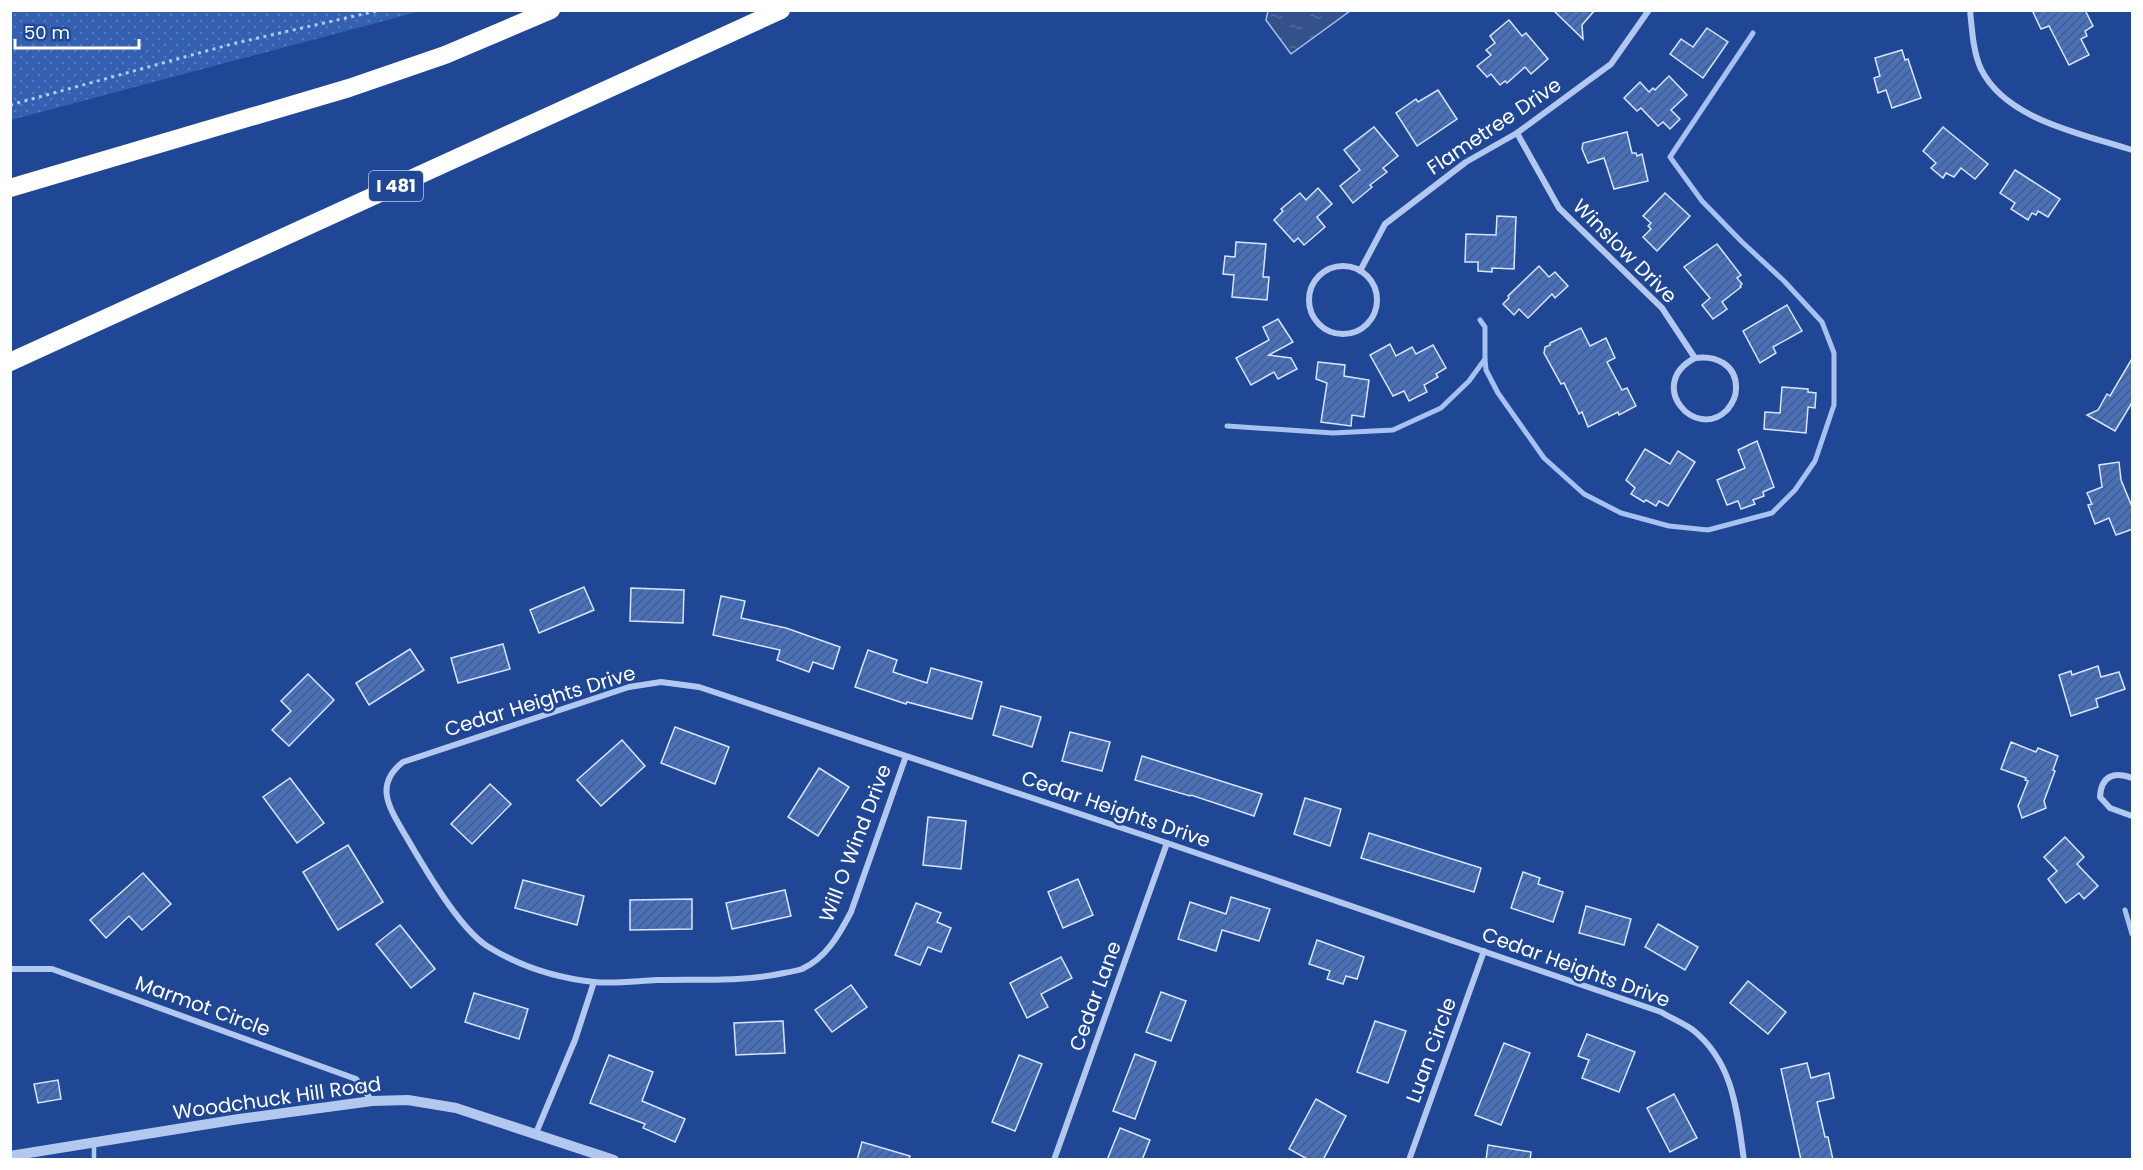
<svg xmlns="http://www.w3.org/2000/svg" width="2143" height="1170" font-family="Poppins,sans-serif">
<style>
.grass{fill:url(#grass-dots)}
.water{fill:url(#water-ripples);stroke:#a7c1f0;stroke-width:1.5}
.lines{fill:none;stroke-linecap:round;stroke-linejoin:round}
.stream{stroke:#a7c1f0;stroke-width:5}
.building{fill:url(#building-hatch);stroke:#d9e5fa;stroke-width:1.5}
.path{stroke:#b3c8ee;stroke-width:3;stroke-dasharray:3 4.5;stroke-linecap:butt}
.service{stroke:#b3c8ee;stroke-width:4.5}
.minor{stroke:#b3c8ee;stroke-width:6}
.tertiary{stroke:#b3c8ee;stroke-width:10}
.motorway{stroke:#fff;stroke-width:18}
.labels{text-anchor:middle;stroke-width:5;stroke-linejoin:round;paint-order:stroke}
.shield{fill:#1f4795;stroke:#bcc8df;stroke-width:1.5}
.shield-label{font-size:18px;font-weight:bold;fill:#fff}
.street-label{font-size:20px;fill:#fff;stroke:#1f4795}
</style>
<defs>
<pattern id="grass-dots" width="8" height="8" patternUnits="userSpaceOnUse" patternTransform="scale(1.5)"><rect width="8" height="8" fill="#3460b2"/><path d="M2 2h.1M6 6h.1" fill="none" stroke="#5278be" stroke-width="1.8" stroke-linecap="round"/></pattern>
<pattern id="water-ripples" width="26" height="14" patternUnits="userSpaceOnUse" patternTransform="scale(1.5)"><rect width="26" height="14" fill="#34518a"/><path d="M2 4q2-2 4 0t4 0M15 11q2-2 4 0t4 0" fill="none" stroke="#526b9c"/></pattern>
<pattern id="building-hatch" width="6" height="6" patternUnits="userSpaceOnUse" patternTransform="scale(1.5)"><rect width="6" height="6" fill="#4870bb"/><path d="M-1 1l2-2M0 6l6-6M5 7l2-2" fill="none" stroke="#4a5c7e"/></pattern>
</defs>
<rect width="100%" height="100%" fill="#1f4795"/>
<path class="grass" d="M 11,10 L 421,10 L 421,11 L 11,120 Z"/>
<path class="water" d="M 1268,11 L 1268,10 L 1350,11 L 1291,54 L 1266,20 Z"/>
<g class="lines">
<g class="stream">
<path d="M 1485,359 L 1486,370 L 1498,393 L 1544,458 L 1584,494 L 1621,513 L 1669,526 L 1708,530 L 1772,513 L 1795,490 L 1815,461 L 1834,405 L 1834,353 L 1822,322 L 1784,281 L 1742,242 L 1702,201 L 1670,157 L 1753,33"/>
<path d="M 1227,426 L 1333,433 L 1393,430 L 1441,408 L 1469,381 L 1485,359 L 1485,327 L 1480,320"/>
<path d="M 2125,910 L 2132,934"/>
</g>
</g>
<g class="building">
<path d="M 1553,10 L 1595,10 L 1582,25 L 1583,39 Z"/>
<path d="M 2032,10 L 2085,10 L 2093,26 L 2085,31 L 2087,36 L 2081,39 L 2089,55 L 2069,65 L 2049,26 L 2041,29 Z"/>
<path d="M 1509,20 L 1522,36 L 1526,33 L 1548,59 L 1531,74 L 1525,67 L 1507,83 L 1505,81 L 1500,85 L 1491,74 L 1487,77 L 1477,66 L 1491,55 L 1486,50 L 1495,43 L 1490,36 Z"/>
<path d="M 1707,28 L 1728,42 L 1703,78 L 1670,54 L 1681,39 L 1693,47 Z"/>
<path d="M 1902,50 L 1905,60 L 1908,59 L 1921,98 L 1892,108 L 1886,90 L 1878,93 L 1874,78 L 1880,76 L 1875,58 Z"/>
<path d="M 1669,76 L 1687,95 L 1671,110 L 1680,119 L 1670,129 L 1663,122 L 1658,126 L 1641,108 L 1637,111 L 1624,98 L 1640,82 L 1649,92 L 1653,88 L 1655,90 Z"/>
<path d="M 1438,90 L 1457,119 L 1417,146 L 1396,113 L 1416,99 L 1418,102 Z"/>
<path d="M 1374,127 L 1398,156 L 1383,168 L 1387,172 L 1370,185 L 1372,187 L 1353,203 L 1340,186 L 1360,170 L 1344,150 Z"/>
<path d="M 1943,127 L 1988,164 L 1975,179 L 1961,168 L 1954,177 L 1946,173 L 1943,178 L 1931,168 L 1936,163 L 1923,151 Z"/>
<path d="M 1627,132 L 1632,153 L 1636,153 L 1637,156 L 1642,154 L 1648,181 L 1614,189 L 1604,158 L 1588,163 L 1582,149 L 1583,143 Z"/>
<path d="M 2015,170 L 2060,199 L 2048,217 L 2038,211 L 2036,215 L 2032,213 L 2028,220 L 2011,209 L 2015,203 L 2000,193 Z"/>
<path d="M 1318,188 L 1332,204 L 1317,217 L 1325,227 L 1304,245 L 1298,238 L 1294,242 L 1274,220 L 1283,211 L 1281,209 L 1300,193 L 1306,200 Z"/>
<path d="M 1665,193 L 1690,216 L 1657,251 L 1643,237 L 1651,229 L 1648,226 L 1651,223 L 1643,216 Z"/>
<path d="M 1497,216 L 1516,217 L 1514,269 L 1492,268 L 1492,272 L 1478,271 L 1478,262 L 1465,262 L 1466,234 L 1496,235 Z"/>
<path d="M 1236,242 L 1266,244 L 1263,277 L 1269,277 L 1267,300 L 1232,297 L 1234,275 L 1223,274 L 1225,256 L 1235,257 Z"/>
<path d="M 1717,244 L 1741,275 L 1737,278 L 1742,284 L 1740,286 L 1741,287 L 1722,302 L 1727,309 L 1713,319 L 1702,305 L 1710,298 L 1684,267 Z"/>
<path d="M 1539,266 L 1549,277 L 1555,272 L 1568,286 L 1555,298 L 1552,294 L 1528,318 L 1519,309 L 1514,315 L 1503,304 L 1509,298 L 1508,296 Z"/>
<path d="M 1787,305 L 1802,331 L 1773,347 L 1776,353 L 1760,363 L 1743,331 Z"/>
<path d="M 1278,319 L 1293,342 L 1269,355 L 1291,358 L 1297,369 L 1278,379 L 1274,372 L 1251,385 L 1236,358 L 1269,340 L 1263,327 Z"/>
<path d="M 1581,328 L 1590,346 L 1606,338 L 1615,358 L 1607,362 L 1622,390 L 1627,388 L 1636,406 L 1619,415 L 1618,412 L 1588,427 L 1582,412 L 1579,414 L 1564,383 L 1561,384 L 1544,353 L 1545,347 L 1550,345 L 1550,343 Z"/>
<path d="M 1390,344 L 1396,356 L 1412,347 L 1416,354 L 1433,345 L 1446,368 L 1436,374 L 1438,377 L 1424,385 L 1427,392 L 1409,401 L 1404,391 L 1393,396 L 1370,355 Z"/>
<path d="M 2133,357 L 2133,401 L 2115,431 L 2087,415 L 2098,410 L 2107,394 L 2110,396 Z"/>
<path d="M 1318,362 L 1345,365 L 1344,376 L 1369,380 L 1364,417 L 1352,415 L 1351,426 L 1321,422 L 1327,383 L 1316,379 Z"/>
<path d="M 1782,387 L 1808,389 L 1808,392 L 1816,393 L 1815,408 L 1808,407 L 1806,433 L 1764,429 L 1765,412 L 1780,413 Z"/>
<path d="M 1757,441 L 1774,487 L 1763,492 L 1764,496 L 1753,500 L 1755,504 L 1741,509 L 1738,501 L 1727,505 L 1717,480 L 1745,468 L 1738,450 Z"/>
<path d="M 1645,449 L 1670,464 L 1678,451 L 1695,462 L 1668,506 L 1659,501 L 1656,506 L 1646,500 L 1644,502 L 1631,494 L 1635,488 L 1626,480 Z"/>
<path d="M 2119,462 L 2121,480 L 2133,509 L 2133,529 L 2116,535 L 2109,518 L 2095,524 L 2088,505 L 2092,504 L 2087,493 L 2102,487 L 2099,465 Z"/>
<path d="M 584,587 L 594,610 L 539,633 L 530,610 Z"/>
<path d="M 631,588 L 684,590 L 683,623 L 630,621 Z"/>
<path d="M 721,596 L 745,601 L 741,618 L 786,628 L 840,647 L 833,669 L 813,662 L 809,672 L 777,660 L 780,650 L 713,635 Z"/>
<path d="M 503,644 L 510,669 L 458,683 L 451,658 Z"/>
<path d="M 410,649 L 424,670 L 369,705 L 356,683 Z"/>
<path d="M 868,650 L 897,660 L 893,672 L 927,683 L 931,668 L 982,682 L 972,719 L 907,702 L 906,704 L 855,687 Z"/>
<path d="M 2098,666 L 2101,677 L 2119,672 L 2125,689 L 2096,699 L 2098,707 L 2071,716 L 2059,675 L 2071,671 L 2072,675 Z"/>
<path d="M 308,674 L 334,700 L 289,746 L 272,730 L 291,711 L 281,701 Z"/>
<path d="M 1001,706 L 1041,717 L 1032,747 L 993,735 Z"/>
<path d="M 675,727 L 729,747 L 715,784 L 661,763 Z"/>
<path d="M 1070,732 L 1110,742 L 1102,771 L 1062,761 Z"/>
<path d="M 622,740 L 645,766 L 601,806 L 577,780 Z"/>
<path d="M 2011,742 L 2036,752 L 2038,748 L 2058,756 L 2053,770 L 2055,771 L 2044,801 L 2046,808 L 2022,818 L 2018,806 L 2028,781 L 2025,780 L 2026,778 L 2001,769 Z"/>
<path d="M 1142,756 L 1262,794 L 1254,816 L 1191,795 L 1190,796 L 1135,780 Z"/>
<path d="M 819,768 L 849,787 L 818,836 L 788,817 Z"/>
<path d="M 290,778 L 324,823 L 297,843 L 263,797 Z"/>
<path d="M 490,784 L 511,804 L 472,844 L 451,824 Z"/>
<path d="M 1305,798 L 1341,809 L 1330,846 L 1294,834 Z"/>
<path d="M 928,817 L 966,821 L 961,869 L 923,865 Z"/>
<path d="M 1369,833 L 1481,868 L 1474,892 L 1361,858 Z"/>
<path d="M 2065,837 L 2084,857 L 2077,864 L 2098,886 L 2084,899 L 2079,893 L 2066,903 L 2048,879 L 2057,871 L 2044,857 Z"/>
<path d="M 348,845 L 383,902 L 338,930 L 303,872 Z"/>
<path d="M 1523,872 L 1540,878 L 1538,884 L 1563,892 L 1553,922 L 1511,908 Z"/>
<path d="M 143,873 L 171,904 L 142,930 L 129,916 L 106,938 L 90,920 Z"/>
<path d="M 1078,879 L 1093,915 L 1063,928 L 1048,892 Z"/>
<path d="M 523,880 L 584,896 L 577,925 L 515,908 Z"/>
<path d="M 785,890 L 791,916 L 732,929 L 726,903 Z"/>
<path d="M 1231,897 L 1270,909 L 1259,941 L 1222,930 L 1216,951 L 1178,939 L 1190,902 L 1226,914 Z"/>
<path d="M 692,899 L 692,929 L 630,930 L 630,900 Z"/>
<path d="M 916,903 L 941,913 L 937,922 L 951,928 L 941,952 L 928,947 L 920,965 L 895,955 Z"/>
<path d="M 1586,906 L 1631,919 L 1624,945 L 1579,933 Z"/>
<path d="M 1658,924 L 1698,947 L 1685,970 L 1645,947 Z"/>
<path d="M 400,925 L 435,969 L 411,988 L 376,944 Z"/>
<path d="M 1317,940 L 1364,957 L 1357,979 L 1346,976 L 1343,984 L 1327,979 L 1330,971 L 1309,964 Z"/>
<path d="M 1061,957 L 1072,978 L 1041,994 L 1048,1007 L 1027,1018 L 1010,983 Z"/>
<path d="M 1748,981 L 1786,1012 L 1768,1034 L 1730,1003 Z"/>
<path d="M 851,985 L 867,1007 L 832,1032 L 815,1010 Z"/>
<path d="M 1161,992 L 1186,1001 L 1171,1041 L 1146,1032 Z"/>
<path d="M 474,993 L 528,1009 L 519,1039 L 465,1022 Z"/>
<path d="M 783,1021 L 785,1053 L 736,1055 L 734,1023 Z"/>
<path d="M 1375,1021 L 1406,1031 L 1388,1083 L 1357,1072 Z"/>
<path d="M 1587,1034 L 1635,1052 L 1619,1092 L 1582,1078 L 1589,1060 L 1578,1056 Z"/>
<path d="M 1504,1043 L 1530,1053 L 1501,1125 L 1475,1115 Z"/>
<path d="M 1135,1054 L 1156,1062 L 1135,1119 L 1113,1111 Z"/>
<path d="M 609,1055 L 653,1072 L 642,1101 L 685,1119 L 675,1142 L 643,1128 L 645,1124 L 590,1103 Z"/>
<path d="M 1019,1055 L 1042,1064 L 1015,1131 L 992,1122 Z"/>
<path d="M 1807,1063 L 1811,1078 L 1829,1073 L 1834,1098 L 1817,1102 L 1825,1137 L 1828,1137 L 1833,1160 L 1801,1160 L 1781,1069 Z"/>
<path d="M 58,1080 L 61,1099 L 38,1103 L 34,1084 Z"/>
<path d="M 1674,1094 L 1697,1138 L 1670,1152 L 1647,1108 Z"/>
<path d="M 1316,1099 L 1346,1116 L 1323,1160 L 1309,1160 L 1289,1149 Z"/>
<path d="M 1120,1128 L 1150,1140 L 1142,1160 L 1107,1160 Z"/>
<path d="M 862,1142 L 910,1156 L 909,1160 L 857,1160 Z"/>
<path d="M 1488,1145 L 1531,1152 L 1530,1160 L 1486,1160 Z"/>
</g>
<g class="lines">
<path class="path" d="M 10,105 L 232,44 L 381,10"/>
<path class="service" d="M 94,1142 L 94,1160"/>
<g class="minor">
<path d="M 1970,10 C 1972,29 1973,52 1981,69 C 2006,120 2083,134 2132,150"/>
<path d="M 1517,133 L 1559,208 L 1662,308 L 1695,358 C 1645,384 1695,442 1727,410 C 1732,404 1736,397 1736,389 C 1737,365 1716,355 1695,358"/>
<circle cx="1343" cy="300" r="34"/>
<path d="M 1360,271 L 1385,224 L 1466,162 L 1517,133 L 1611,64 L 1649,10"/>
<path d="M 906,756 L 851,912 C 839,935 826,958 802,969 C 796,971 790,972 784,973 C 743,982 699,979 657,980 C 636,981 614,984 594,982 C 556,978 519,966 487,946 C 458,927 422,864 404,833 C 389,807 374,785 403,762 L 629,687 L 661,682 L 699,687 L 1167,843 L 1661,1012 C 1671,1018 1683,1023 1693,1030 C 1734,1063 1737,1112 1744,1160"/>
<path d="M 2132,778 C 2114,771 2101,776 2100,797 L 2110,808 L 2132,816"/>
<path d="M 10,969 L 52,969 L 356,1079 L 372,1101"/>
<path d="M 536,1133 L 575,1040 L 594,982"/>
<path d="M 1054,1160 L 1167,843"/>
<path d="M 1409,1160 L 1484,951"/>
</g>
<path class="tertiary" d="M 10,1156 L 239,1119 L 372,1101 L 408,1100 L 456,1108 L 614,1160"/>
<g class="motorway">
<path d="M 10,188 L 349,88 L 445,55 L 551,10"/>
<path d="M 10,362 L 781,10"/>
</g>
</g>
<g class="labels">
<rect class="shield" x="369" y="171" width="54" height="30" rx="4.5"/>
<g class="shield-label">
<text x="396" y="192">I 481</text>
</g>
<g class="street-label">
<text transform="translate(1494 126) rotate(-34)" y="7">Flametree Drive</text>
<text transform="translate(1625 251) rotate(45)" y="7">Winslow Drive</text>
<text transform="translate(540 701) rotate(-17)" y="7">Cedar Heights Drive</text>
<text transform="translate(1116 809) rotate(19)" y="7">Cedar Heights Drive</text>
<text transform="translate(855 843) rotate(-69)" y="7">Will O Wind Drive</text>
<text transform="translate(1576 967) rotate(20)" y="7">Cedar Heights Drive</text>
<text transform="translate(1095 996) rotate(-70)" y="7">Cedar Lane</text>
<text transform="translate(203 1006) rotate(20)" y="7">Marmot Circle</text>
<text transform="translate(1431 1050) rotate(-70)" y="7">Luan Circle</text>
<text transform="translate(277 1098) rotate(-8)" y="7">Woodchuck Hill Road</text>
</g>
</g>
<rect width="2143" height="1170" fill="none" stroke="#ffffff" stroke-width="24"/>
<path d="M15 39v9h124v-9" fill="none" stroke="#ffffff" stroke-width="3"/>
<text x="24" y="39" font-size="18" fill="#ffffff" stroke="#1f4795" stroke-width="4.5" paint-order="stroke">50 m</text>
</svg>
